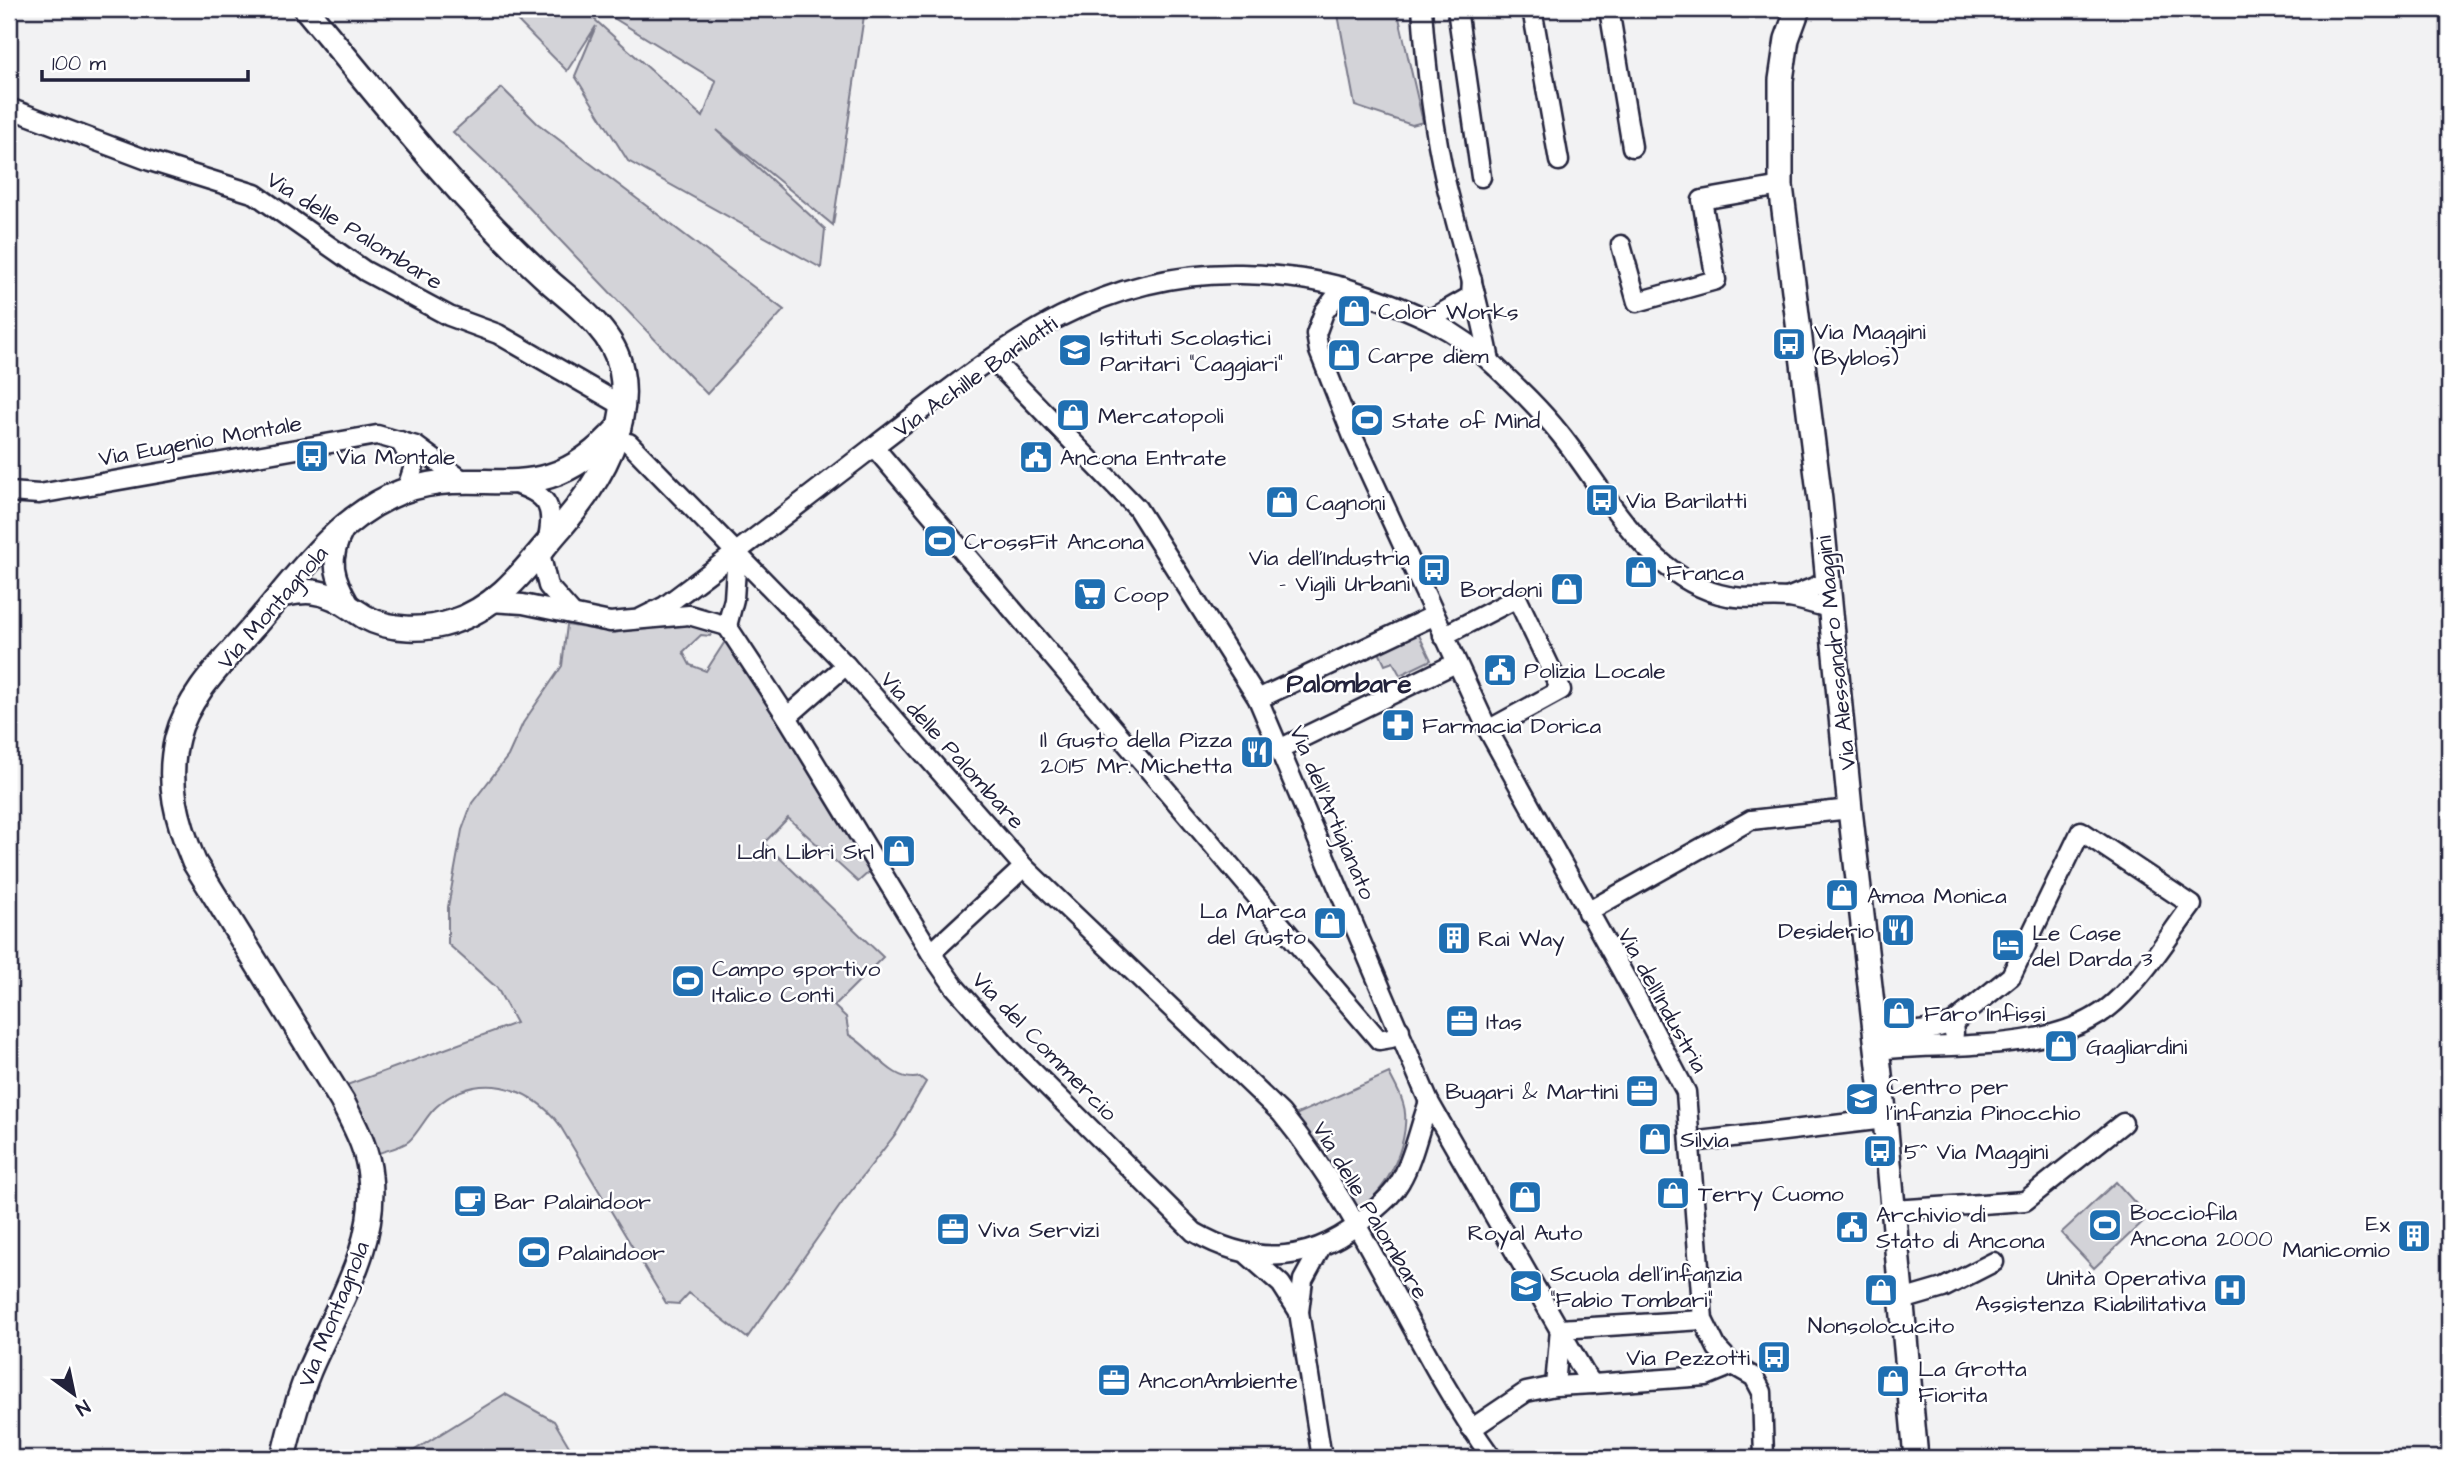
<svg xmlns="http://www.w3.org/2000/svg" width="2458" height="1467" font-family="'Architects Daughter',sans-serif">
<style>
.green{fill:#d3d3d8;stroke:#7a7a8a;stroke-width:2}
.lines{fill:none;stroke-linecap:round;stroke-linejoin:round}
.minor-casing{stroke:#22223b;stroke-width:23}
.major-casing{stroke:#22223b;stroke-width:28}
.minor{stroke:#fff;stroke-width:18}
.major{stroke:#fff;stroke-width:23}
.labels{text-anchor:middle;stroke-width:5;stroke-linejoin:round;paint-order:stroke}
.street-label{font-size:23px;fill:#22223b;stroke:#fff}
.poi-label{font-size:23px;fill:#22223b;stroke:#fff;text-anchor:start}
.quarter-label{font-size:26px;font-weight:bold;fill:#22223b;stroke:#fff}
</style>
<rect width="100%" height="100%" fill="#f2f2f3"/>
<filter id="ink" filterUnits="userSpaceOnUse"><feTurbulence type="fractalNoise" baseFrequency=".0143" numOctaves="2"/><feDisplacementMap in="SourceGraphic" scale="14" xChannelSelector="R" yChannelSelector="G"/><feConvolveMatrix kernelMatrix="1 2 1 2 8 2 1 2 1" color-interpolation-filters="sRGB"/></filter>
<g filter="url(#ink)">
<g class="green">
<path d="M 506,9 L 583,9 L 703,117 L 716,81 L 599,9 L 865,9 L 833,225 L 717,130 L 825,229 L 821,268 L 628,161 L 575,76 L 596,26 L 567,71 Z"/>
<path d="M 1337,9 L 1397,9 L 1423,122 L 1412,125 L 1355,106 Z"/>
<path d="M 502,88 L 537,123 L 784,310 L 707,394 L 495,172 L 453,132 Z"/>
<path d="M 666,621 L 714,630 L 710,636 L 701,635 L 683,652 L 690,665 L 706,671 L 724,643 L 730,643 L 869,872 L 858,882 L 788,818 L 764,843 L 883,957 L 834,1006 L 846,1017 L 849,1035 C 871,1046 893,1085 920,1077 L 926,1082 L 897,1132 L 842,1203 L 747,1338 L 689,1293 L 679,1304 L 666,1303 L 559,1124 C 529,1084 476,1071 436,1107 C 426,1116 419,1132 409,1141 C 402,1147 387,1150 379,1153 L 344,1086 L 516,1023 L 497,988 L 448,944 L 448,907 L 462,830 L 472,803 L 508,756 L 523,723 L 562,666 L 567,625 L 615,633 Z"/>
<path d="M 1417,631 L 1431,660 L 1400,675 L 1393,662 L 1385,665 L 1378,650 Z"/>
<path d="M 1389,1073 C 1394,1083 1400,1093 1403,1103 C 1413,1133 1389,1194 1359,1207 L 1351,1203 L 1293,1116 Z"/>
<path d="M 2116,1182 L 2148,1217 L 2094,1268 L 2061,1233 Z"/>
<path d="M 505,1394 L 554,1421 L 576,1458 L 402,1458 Z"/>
</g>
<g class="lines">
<g class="minor-casing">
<g id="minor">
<path d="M 1422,9 C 1426,67 1433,127 1446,184 C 1461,244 1479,300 1490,361"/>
<path d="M 1457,9 L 1481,177"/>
<path d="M 1532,9 L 1559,161"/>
<path d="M 1609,9 L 1632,147"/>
<path d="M 9,108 L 150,161 L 255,194 L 365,271 L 449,316 L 498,334 L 623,406"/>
<path d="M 1621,245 L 1637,302 L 1716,280 L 1702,200 L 1781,186"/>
<path d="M 1343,287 L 1324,312 L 1316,334 L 1319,351 L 1353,437 L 1488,730 L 1634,993 L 1686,1092 L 1703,1320 L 1717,1348 L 1733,1365 L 1754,1377 L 1762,1392 L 1764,1458"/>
<path d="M 1431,319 L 1471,296 L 1472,280"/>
<path d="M 992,359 L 1137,508 L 1258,699 L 1429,1102 L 1585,1374 L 1593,1384 L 1706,1376 L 1733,1365"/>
<path d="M 400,441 L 414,466 L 406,491"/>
<path d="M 629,443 L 846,665 L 1024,867 L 1281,1113 C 1367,1218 1413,1349 1492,1458"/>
<path d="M 874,447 L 1379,1040 L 1391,1038 L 1400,1030"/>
<path d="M 515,484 C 550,495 555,509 547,543"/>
<path d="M 9,492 L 39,494 L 377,435 L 416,446 L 465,482"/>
<path d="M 344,530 C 328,560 334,577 350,605"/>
<path d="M 737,552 L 734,599 L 727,626 L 787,717 L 931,953 L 954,986 L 1011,1050 L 1194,1232 C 1256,1268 1317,1263 1370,1214 C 1381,1204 1393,1195 1400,1182 C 1414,1158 1419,1128 1429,1102"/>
<path d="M 540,553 L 548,586 L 571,612"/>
<path d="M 1787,598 L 1827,582"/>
<path d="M 490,602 L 523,604 L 610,622 L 689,615 L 727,626"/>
<path d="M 639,619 L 665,606 C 736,553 806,499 876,445 C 992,357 1087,271 1241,274 C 1281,275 1320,279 1358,292 C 1410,309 1457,328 1497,368 C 1519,389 1541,410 1560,434 C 1606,491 1643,572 1719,594 C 1743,601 1765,596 1789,598 C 1802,600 1816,605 1830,608"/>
<path d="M 1443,636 L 1517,598 L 1561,690 L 1488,730"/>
<path d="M 1258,699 L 1433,616"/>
<path d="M 787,717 L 846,665"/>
<path d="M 1279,749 L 1456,663"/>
<path d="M 1587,912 L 1751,820 L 1850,809"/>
<path d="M 931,953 L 1024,867"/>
<path d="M 1876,1035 L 1928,1030 L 1953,1023 L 1954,1034"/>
<path d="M 1877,1050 C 1949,1042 2058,1055 2115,1002 C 2145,975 2168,937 2192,905 L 2081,831 L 2011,976 L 1953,1023"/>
<path d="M 1691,1142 L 1885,1119"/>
<path d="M 1894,1210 L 2025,1201 L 2123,1123"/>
<path d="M 1320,1249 L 1303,1280 L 1299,1312 L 1322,1458"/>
<path d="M 1248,1255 L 1281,1284 L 1299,1312"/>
<path d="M 1902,1300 L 1943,1288 L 1994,1262"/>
<path d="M 1555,1386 L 1593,1384"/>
<path d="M 1471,1429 L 1526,1392 L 1555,1386 L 1560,1329 L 1703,1320"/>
</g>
</g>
<g class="major-casing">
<g id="major">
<path d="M 1798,9 L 1787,39 L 1781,80 L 1781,186 L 1820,500 L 1850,809 L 1885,1119 L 1916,1458"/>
<path d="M 282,595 C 292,593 303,590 313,592 C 334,594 348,607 365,617 C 390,631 425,631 452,622 C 502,606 529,563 562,526 C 599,483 633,428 621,369 C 614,333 578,306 552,284 C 461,202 385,104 306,9"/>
<path d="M 283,1458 C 290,1428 297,1400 309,1371 C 335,1309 378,1247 370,1176 C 368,1149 354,1125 342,1101 L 194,862 C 177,821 166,782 177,738 C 188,694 227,658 255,625 C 295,579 332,524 389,497 C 478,455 535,522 619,427"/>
</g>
</g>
<use href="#minor" class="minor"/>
<use href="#major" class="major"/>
</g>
</g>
<defs>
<g id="shop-square" transform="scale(1.75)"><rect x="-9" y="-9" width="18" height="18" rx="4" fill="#1f6fb2" stroke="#fff"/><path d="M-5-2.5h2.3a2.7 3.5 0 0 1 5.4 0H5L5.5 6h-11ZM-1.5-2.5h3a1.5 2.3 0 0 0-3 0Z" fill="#fff"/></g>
<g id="bus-square" transform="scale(1.75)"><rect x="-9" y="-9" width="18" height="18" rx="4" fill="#1f6fb2" stroke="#fff"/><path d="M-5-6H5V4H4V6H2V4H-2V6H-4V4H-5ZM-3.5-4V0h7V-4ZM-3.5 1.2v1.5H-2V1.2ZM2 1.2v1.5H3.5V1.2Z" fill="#fff"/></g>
<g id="school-square" transform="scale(1.75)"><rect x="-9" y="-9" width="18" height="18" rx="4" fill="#1f6fb2" stroke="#fff"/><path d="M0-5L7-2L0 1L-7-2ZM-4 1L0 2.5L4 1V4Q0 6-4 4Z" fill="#fff"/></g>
<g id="stadium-square" transform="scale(1.75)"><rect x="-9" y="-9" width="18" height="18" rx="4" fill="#1f6fb2" stroke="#fff"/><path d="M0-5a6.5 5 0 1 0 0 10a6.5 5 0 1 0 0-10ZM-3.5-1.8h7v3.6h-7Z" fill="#fff"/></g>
<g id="civic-square" transform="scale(1.75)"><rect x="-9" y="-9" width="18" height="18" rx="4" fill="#1f6fb2" stroke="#fff"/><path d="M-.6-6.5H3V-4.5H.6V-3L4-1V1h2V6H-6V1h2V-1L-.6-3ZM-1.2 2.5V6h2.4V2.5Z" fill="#fff"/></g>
<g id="supermarket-square" transform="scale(1.75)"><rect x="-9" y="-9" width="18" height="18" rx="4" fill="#1f6fb2" stroke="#fff"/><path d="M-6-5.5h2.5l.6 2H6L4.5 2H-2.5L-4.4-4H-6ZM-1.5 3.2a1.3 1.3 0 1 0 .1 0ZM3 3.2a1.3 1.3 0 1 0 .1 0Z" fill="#fff"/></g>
<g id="pharmacy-square" transform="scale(1.75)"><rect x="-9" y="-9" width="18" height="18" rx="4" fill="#1f6fb2" stroke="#fff"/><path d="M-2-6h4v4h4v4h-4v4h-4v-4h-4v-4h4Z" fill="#fff"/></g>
<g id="restaurant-square" transform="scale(1.75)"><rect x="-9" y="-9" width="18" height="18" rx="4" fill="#1f6fb2" stroke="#fff"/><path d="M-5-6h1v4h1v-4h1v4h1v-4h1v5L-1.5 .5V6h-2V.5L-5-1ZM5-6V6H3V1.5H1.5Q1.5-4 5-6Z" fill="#fff"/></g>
<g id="building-square" transform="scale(1.75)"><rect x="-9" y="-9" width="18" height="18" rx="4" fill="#1f6fb2" stroke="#fff"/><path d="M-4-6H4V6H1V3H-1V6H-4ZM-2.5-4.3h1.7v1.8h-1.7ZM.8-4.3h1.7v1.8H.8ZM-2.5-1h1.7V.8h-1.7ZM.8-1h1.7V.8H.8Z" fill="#fff"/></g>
<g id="hotel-square" transform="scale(1.75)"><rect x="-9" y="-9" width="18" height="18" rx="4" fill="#1f6fb2" stroke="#fff"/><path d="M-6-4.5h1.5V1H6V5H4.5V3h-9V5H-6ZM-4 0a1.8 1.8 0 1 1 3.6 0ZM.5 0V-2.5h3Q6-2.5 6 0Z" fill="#fff"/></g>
<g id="office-square" transform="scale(1.75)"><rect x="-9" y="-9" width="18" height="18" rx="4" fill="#1f6fb2" stroke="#fff"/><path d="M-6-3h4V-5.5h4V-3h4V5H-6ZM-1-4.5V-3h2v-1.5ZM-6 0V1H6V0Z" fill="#fff"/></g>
<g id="cafe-square" transform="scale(1.75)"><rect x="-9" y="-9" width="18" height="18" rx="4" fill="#1f6fb2" stroke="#fff"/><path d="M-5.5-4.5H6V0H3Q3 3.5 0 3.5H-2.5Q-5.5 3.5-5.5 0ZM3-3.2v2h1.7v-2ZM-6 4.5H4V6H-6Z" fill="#fff"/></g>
<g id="hospital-square" transform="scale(1.75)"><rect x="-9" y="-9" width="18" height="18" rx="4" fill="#1f6fb2" stroke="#fff"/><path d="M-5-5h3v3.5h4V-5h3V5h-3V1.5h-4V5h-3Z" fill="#fff"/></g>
</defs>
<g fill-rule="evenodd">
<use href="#shop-square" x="1354" y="311"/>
<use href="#bus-square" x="1789" y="344"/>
<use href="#school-square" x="1075" y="350"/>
<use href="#shop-square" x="1344" y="355"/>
<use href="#shop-square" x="1073" y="415"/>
<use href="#stadium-square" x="1367" y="420"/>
<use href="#bus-square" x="312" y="456"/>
<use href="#civic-square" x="1036" y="457"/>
<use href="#bus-square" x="1602" y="500"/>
<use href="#shop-square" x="1282" y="502"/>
<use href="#stadium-square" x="940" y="541"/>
<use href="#bus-square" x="1434" y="570"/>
<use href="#shop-square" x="1641" y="572"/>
<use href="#shop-square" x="1567" y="589"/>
<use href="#supermarket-square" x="1090" y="594"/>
<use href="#civic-square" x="1500" y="670"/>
<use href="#pharmacy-square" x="1398" y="725"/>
<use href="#restaurant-square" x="1257" y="752"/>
<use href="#shop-square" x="899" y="851"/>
<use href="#shop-square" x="1842" y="895"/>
<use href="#shop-square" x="1330" y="923"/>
<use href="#restaurant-square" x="1898" y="930"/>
<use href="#building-square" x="1454" y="938"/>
<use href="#hotel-square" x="2008" y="945"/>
<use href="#stadium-square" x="688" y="981"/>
<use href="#shop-square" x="1899" y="1013"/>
<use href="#office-square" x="1462" y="1021"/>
<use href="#shop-square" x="2061" y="1046"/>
<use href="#office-square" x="1642" y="1091"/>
<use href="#school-square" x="1862" y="1099"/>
<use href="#shop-square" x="1655" y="1139"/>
<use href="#bus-square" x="1880" y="1151"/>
<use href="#shop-square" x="1673" y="1193"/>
<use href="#shop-square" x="1525" y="1197"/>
<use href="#cafe-square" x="470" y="1201"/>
<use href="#stadium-square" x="2105" y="1225"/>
<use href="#civic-square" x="1852" y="1227"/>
<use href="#office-square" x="953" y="1229"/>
<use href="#building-square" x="2414" y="1236"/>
<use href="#stadium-square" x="534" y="1252"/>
<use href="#school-square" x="1526" y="1286"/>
<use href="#shop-square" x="1881" y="1290"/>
<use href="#hospital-square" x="2230" y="1290"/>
<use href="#bus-square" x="1774" y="1357"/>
<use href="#office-square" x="1114" y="1380"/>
<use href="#shop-square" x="1893" y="1381"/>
</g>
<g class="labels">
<g class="street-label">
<text transform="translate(355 230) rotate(32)" y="8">Via delle Palombare</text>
<text transform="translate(975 376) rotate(-35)" y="8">Via Achille Barilatti</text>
<text transform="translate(200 440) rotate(-10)" y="8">Via Eugenio Montale</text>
<text transform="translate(272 607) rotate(-49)" y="8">Via Montagnola</text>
<text transform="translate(1835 653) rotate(-96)" y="8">Via Alessandro Maggini</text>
<text transform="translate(953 750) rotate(48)" y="8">Via delle Palombare</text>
<text transform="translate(1333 812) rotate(67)" y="8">Via dell'Artigianato</text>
<text transform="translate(1663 1000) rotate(61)" y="8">Via dell'Industria</text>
<text transform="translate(1045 1046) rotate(46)" y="8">Via del Commercio</text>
<text transform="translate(1371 1210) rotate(59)" y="8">Via delle Palombare</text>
<text transform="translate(333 1314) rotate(-68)" y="8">Via Montagnola</text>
</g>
<g class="poi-label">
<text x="1378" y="319">Color Works</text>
<text x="1814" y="339">Via Maggini<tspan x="1814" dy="26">(Byblos)</tspan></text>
<text x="1100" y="345">Istituti Scolastici<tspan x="1100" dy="26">Paritari "Caggiari"</tspan></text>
<text x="1368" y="363">Carpe diem</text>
<text x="1098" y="423">Mercatopoli</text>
<text x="1392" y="428">State of Mind</text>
<text x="336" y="464">Via Montale</text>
<text x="1060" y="465">Ancona Entrate</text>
<text x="1626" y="508">Via Barilatti</text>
<text x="1306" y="510">Cagnoni</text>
<text x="964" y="549">CrossFit Ancona</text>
<text x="1410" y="565" text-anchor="end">Via dell'Industria<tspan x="1410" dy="26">- Vigili Urbani</tspan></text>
<text x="1666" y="580">Franca</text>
<text x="1542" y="597" text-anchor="end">Bordoni</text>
<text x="1114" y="602">Coop</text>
<text x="1524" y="678">Polizia Locale</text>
<text x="1422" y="733">Farmacia Dorica</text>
<text x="1232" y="747" text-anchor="end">Il Gusto della Pizza<tspan x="1232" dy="26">2015 Mr. Michetta</tspan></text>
<text x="874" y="859" text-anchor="end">Ldn Libri Srl</text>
<text x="1867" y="903">Amoa Monica</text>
<text x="1306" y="918" text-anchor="end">La Marca<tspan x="1306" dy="26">del Gusto</tspan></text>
<text x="1874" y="938" text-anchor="end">Desiderio</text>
<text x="2032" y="940">Le Case<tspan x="2032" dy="26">del Darda 3</tspan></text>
<text x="1478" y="946">Rai Way</text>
<text x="712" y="976">Campo sportivo<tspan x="712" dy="26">Italico Conti</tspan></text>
<text x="1924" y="1021">Faro Infissi</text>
<text x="1486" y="1029">Itas</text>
<text x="2086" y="1054">Gagliardini</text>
<text x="1886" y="1094">Centro per<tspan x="1886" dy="26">l'infanzia Pinocchio</tspan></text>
<text x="1618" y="1099" text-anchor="end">Bugari &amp; Martini</text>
<text x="1680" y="1147">Silvia</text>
<text x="1904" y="1159">5^ Via Maggini</text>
<text x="1698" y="1201">Terry Cuomo</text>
<text x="494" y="1209">Bar Palaindoor</text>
<text x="2130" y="1220">Bocciofila<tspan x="2130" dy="26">Ancona 2000</tspan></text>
<text x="1876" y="1222">Archivio di<tspan x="1876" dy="26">Stato di Ancona</tspan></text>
<text x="2390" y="1231" text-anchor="end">Ex<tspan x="2390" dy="26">Manicomio</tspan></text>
<text x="978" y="1237">Viva Servizi</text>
<text x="1525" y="1240" text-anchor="middle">Royal Auto</text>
<text x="558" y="1260">Palaindoor</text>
<text x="1550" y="1281">Scuola dell'infanzia<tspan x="1550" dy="26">"Fabio Tombari"</tspan></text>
<text x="2206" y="1285" text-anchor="end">Unità Operativa<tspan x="2206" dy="26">Assistenza Riabilitativa</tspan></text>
<text x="1881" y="1333" text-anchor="middle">Nonsolocucito</text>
<text x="1750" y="1365" text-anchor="end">Via Pezzotti</text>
<text x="1918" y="1376">La Grotta<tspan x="1918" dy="26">Fiorita</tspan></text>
<text x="1138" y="1388">AnconAmbiente</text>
</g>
<g class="quarter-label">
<text x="1349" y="692">Palombare</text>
</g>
</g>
<rect width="2458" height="1467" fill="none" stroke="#fff" stroke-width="35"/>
<rect x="18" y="18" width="2423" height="1432" fill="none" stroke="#22223b" stroke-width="2.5" filter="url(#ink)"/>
<g transform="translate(74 1394) rotate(147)" stroke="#ffffff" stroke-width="5" paint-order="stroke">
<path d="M0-5L12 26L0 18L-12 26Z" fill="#22223b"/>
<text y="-10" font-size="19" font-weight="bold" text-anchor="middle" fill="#22223b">N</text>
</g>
<path d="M42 70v10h206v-10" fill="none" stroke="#22223b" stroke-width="3.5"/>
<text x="52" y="70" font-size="21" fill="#22223b" stroke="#ffffff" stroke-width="5" paint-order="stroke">100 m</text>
</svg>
